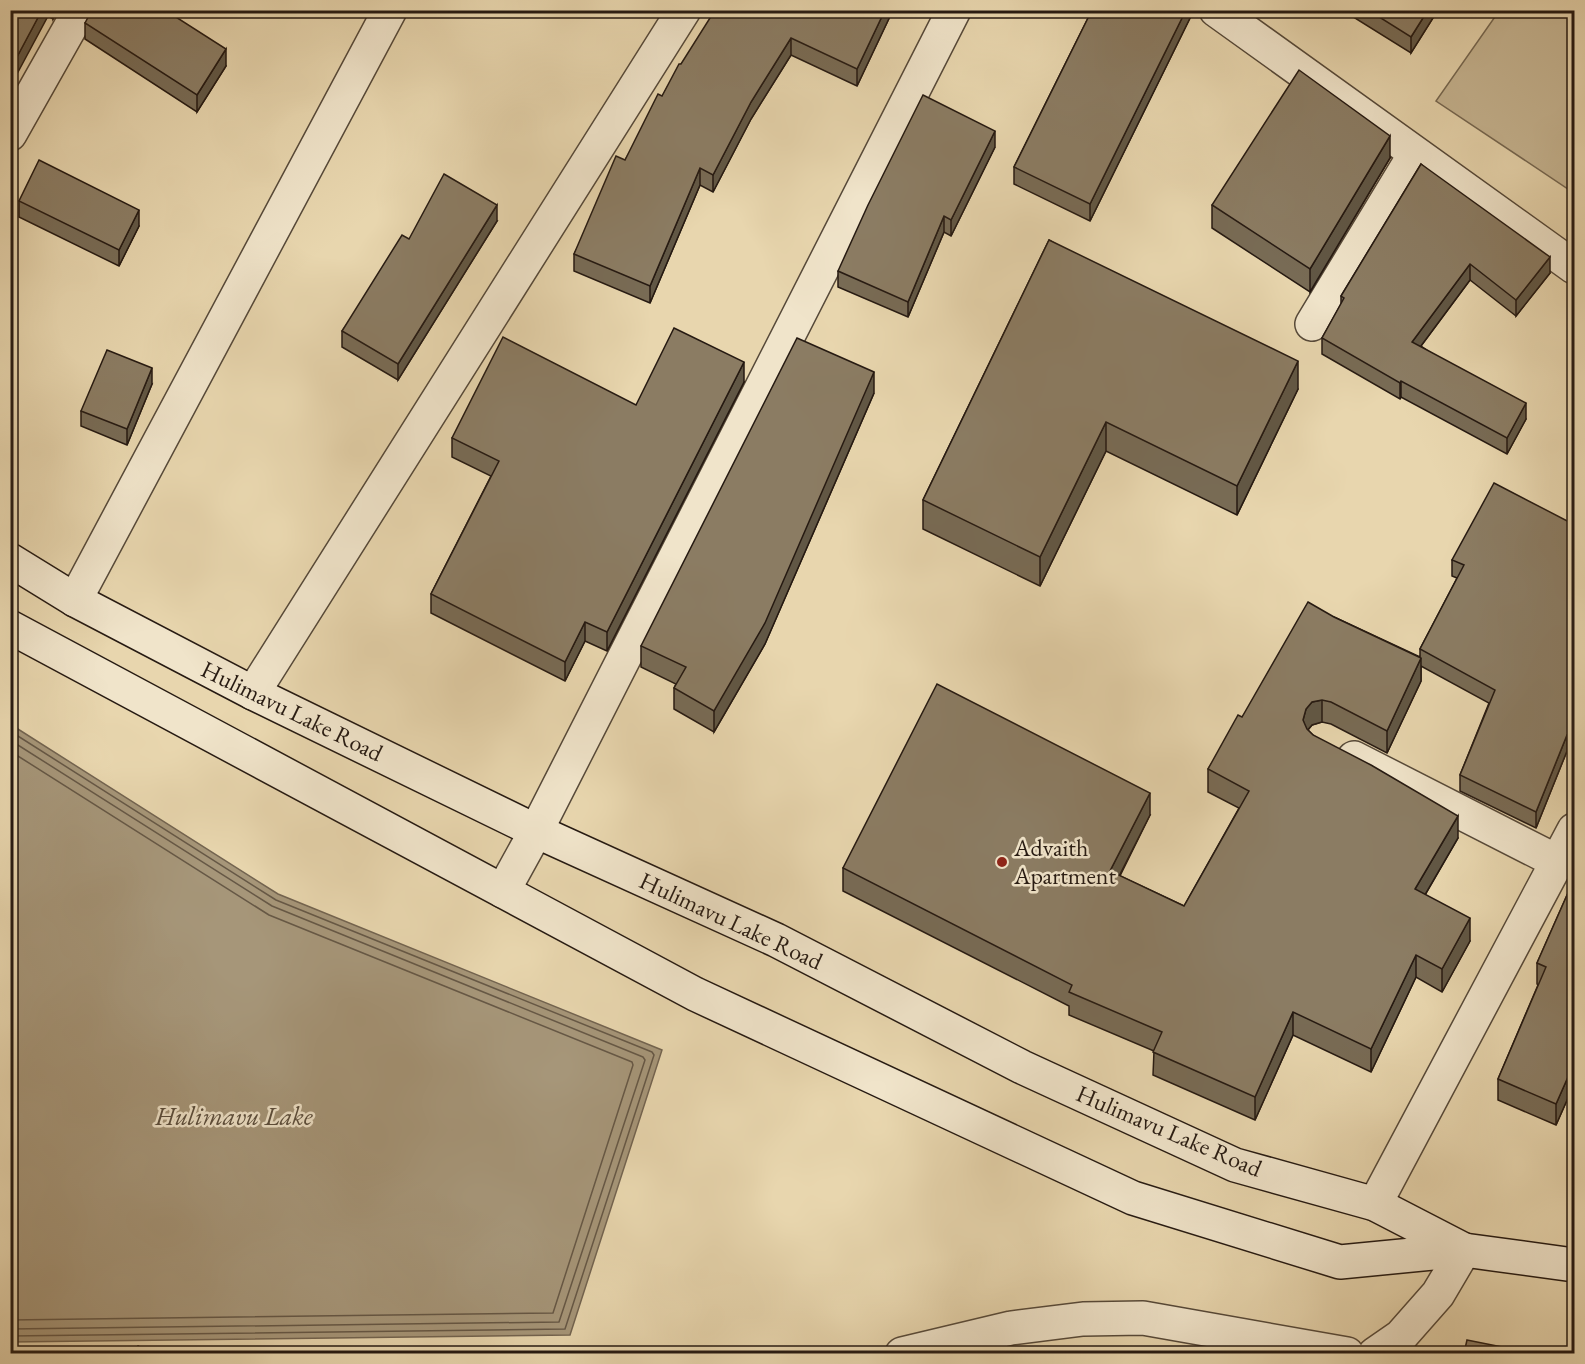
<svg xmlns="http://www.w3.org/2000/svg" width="1585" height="1364" font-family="'EB Garamond',serif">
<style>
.green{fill:#c7b693;stroke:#766852;stroke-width:1.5}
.water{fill:#a69679;stroke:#736450;stroke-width:1.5}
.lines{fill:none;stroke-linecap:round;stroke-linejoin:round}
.shore{stroke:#665846;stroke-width:1.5}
.minor-casing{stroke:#564939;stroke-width:36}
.secondary-casing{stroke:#261a12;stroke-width:36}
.minor{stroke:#f0e4ca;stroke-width:33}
.secondary{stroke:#f0e4ca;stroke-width:33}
.wall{fill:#786b55;stroke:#261a12;stroke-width:1.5}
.shaded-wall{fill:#615745;stroke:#261a12;stroke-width:1.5}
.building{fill:#8b7c63;stroke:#261a12;stroke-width:1.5}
.poi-dot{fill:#8f2418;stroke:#f0e4ca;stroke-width:2}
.labels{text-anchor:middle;stroke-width:5;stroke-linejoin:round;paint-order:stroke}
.street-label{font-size:24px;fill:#261a12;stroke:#f0e4ca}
.poi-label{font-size:24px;fill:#261a12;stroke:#f0e4ca;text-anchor:start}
.water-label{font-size:26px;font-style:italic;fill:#594c3b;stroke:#f0e4ca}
</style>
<rect width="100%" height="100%" fill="#e8d6ae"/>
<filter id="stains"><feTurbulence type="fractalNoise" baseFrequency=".00333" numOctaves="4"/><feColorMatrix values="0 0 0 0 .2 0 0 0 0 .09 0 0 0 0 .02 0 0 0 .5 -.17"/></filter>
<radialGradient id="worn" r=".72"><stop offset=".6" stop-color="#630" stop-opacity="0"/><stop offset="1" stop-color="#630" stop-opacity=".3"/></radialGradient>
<path class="green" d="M 1499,11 L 1574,11 L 1574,193 L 1436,101 Z"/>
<path class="water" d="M 10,724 L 278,894 L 662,1050 L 570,1335 L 11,1342 Z"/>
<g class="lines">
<g class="shore">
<path d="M 10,731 L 276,900 L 652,1052 L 654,1055 L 565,1329 L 10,1336"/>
<path d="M 10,740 L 272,906 L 643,1057 L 645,1060 L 559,1322 L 10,1329"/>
<path d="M 10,751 L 269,915 L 632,1062 L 633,1065 L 553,1313 L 10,1320"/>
</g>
<g class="minor-casing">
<g id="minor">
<path d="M 1216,10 L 1574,267"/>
<path d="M 10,134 L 80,10"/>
<path d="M 1312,324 L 1415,154"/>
<path d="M 75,600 L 390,10"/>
<path d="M 253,693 L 684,10"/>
<path d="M 1354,758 L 1558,862"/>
<path d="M 503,891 L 536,831 L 954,10"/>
<path d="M 1375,1204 L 1574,830"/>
<path d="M 902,1354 L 1011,1328 L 1083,1319 L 1143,1318 L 1347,1354"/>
<path d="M 1375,1354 L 1401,1336 L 1438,1294 L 1464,1250"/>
</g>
</g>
<g class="secondary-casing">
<g id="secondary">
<path d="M 10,560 L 75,600 L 253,693 L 536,831 L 776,940 L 1022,1067 L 1235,1165 L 1375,1204 L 1464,1250"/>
<path d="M 10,627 L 695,994 L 1133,1198 L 1340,1262 L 1464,1250 L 1574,1265"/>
</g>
</g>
<use href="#minor" class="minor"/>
<use href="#secondary" class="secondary"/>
</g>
<g class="wall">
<path d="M 10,10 L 58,10 L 53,19 L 48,16 Z"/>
<path d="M 736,10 L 893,10 L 857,86 L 791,55 L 751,119 L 713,192 L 700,185 L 650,303 L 574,271 L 574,254 L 625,160 L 681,64 L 734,13 Z"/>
<path d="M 1089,10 L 1194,10 L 1090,221 L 1014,184 L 1014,167 L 1091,12 Z"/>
<path d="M 1342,10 L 1438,10 L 1411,53 Z"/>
<path d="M 85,23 L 226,66 L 197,112 L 85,39 Z"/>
<path d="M 995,147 L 951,236 L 944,232 L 908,317 L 838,287 L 838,271 Z"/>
<path d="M 1390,158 L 1310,292 L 1212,228 L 1212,205 Z"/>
<path d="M 1421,164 L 1550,273 L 1516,316 L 1470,280 L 1421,346 L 1526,419 L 1507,454 L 1401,397 L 1400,399 L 1322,354 L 1322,338 L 1341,304 L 1341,296 Z"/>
<path d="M 19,201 L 139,226 L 119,266 L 19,217 Z"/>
<path d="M 497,221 L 398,380 L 342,347 L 342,331 L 409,239 Z"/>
<path d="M 1049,240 L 1298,389 L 1237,515 L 1106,451 L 1040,586 L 923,529 L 923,500 Z"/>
<path d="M 744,382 L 607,651 L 585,641 L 565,681 L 431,613 L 431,594 L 491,476 L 452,457 L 452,438 L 636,405 Z"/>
<path d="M 152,384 L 127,445 L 81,426 L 81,411 Z"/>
<path d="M 874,393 L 765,644 L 714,732 L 674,709 L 674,688 L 676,684 L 641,667 L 641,646 Z"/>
<path d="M 1575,525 L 1575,754 L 1567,751 L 1536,828 L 1460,791 L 1460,775 L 1489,703 L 1421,666 L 1421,681 L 1387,753 L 1331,724 L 1322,722 L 1312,725 L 1308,730 L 1313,735 L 1458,838 L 1425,895 L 1470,941 L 1442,992 L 1416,977 L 1371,1072 L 1293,1035 L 1255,1120 L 1153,1075 L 1154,1051 L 1069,1015 L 1069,1006 L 843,891 L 843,868 L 1150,815 L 1120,876 L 1184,906 L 1239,808 L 1208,792 L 1208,769 L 1242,717 L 1334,617 L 1420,657 L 1420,649 L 1457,578 L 1452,576 L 1452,560 Z"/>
<path d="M 1575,877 L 1575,1082 L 1556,1125 L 1498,1100 L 1498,1079 L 1538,985 L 1537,984 L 1537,963 Z"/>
</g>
<g class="shaded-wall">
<path d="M 42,10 L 48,10 L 48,16 L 10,87 L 10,70 Z"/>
<path d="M 53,10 L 58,10 L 53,19 Z"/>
<path d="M 885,10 L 893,10 L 857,86 L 857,69 Z"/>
<path d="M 1186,10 L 1194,10 L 1090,221 L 1090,204 Z"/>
<path d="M 1428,10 L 1438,10 L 1411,53 L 1411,37 Z"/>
<path d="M 791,38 L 791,55 L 751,119 L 713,192 L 713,175 L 751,102 Z"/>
<path d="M 226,49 L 226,66 L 197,112 L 197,95 Z"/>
<path d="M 995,131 L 995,147 L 951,236 L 951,220 Z"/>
<path d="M 1390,136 L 1390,158 L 1310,292 L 1310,269 Z"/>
<path d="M 700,168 L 700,185 L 650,303 L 650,286 Z"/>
<path d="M 497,205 L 497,221 L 398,380 L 398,364 Z"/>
<path d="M 139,210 L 139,226 L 119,266 L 119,250 Z"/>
<path d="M 944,216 L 944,232 L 908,317 L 908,302 Z"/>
<path d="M 1550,257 L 1550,273 L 1516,316 L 1516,300 Z"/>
<path d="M 1470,264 L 1470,280 L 1412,358 L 1412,342 Z"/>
<path d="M 1298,361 L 1298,389 L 1237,515 L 1237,486 Z"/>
<path d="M 744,362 L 744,382 L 607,651 L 607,632 Z"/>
<path d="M 152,368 L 152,384 L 127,445 L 127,429 Z"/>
<path d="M 874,372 L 874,393 L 765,644 L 714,732 L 714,711 Z"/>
<path d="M 1401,381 L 1401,397 L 1400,399 L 1400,383 Z"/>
<path d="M 1526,403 L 1526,419 L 1507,454 L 1507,438 Z"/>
<path d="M 1106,422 L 1106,451 L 1040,586 L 1040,557 Z"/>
<path d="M 585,622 L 585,641 L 565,681 L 565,662 Z"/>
<path d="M 1421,658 L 1421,681 L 1387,753 L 1387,731 Z"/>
<path d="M 1322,700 L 1322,722 L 1312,725 L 1306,732 L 1303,720 L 1306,709 L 1312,702 Z"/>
<path d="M 1567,735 L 1567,751 L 1536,828 L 1536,812 Z"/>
<path d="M 1150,793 L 1150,815 L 1110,894 L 1110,871 Z"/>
<path d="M 1458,816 L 1458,838 L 1415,912 L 1415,889 Z"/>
<path d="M 1470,918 L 1470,941 L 1442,992 L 1442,969 Z"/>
<path d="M 1416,955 L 1416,977 L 1371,1072 L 1371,1049 Z"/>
<path d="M 1293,1012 L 1293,1035 L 1255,1120 L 1255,1097 Z"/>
<path d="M 1575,1061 L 1575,1082 L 1556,1125 L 1556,1104 Z"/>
</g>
<g class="building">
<path d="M 10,10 L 42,10 L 10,70 Z"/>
<path d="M 92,10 L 165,10 L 226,49 L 197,95 L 85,23 Z"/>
<path d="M 715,10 L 730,10 L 734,13 L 736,10 L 885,10 L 857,69 L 791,38 L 751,102 L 713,175 L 700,168 L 650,286 L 574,254 L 616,156 L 625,160 L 658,94 L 662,96 L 679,64 L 681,64 Z"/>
<path d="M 1092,10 L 1186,10 L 1090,204 L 1014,167 Z"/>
<path d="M 1368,10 L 1428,10 L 1411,37 Z"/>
<path d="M 1299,70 L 1390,136 L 1310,269 L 1212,205 Z"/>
<path d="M 923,95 L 995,131 L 951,220 L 944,216 L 908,302 L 838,271 L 868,205 Z"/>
<path d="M 39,160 L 139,210 L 119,250 L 19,201 Z"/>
<path d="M 1421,164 L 1550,257 L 1516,300 L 1470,264 L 1412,342 L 1526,403 L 1507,438 L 1401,381 L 1400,383 L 1322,338 L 1344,298 L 1341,296 Z"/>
<path d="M 444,174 L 497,205 L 398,364 L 342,331 L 402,235 L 409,239 Z"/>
<path d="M 1049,240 L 1298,361 L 1237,486 L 1106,422 L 1040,557 L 923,500 Z"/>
<path d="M 674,328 L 744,362 L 607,632 L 585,622 L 565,662 L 431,594 L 499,461 L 452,438 L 503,337 L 636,405 Z"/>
<path d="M 797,338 L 874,372 L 765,623 L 714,711 L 674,688 L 686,667 L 641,646 Z"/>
<path d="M 107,350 L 152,368 L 127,429 L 81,411 Z"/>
<path d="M 1494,483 L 1575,525 L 1575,738 L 1567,735 L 1536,812 L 1460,775 L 1495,690 L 1420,649 L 1464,565 L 1452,560 Z"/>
<path d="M 1308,602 L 1334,617 L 1421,658 L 1387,731 L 1331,702 L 1322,700 L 1312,702 L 1306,709 L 1303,720 L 1307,729 L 1313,735 L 1371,765 L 1458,816 L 1415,889 L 1470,918 L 1442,969 L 1416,955 L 1371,1049 L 1293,1012 L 1255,1097 L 1153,1052 L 1162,1032 L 1069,992 L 1072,985 L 843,868 L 937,684 L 1150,793 L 1110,871 L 1184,906 L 1249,791 L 1208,769 L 1238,715 L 1242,717 Z"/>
<path d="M 1575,877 L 1575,1061 L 1556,1104 L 1498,1079 L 1546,967 L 1537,963 Z"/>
<path d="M 1467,1340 L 1532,1353 L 1464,1353 Z"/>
<path d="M 138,1346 L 153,1353 L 134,1353 Z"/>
</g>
<circle class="poi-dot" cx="1002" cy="862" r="6"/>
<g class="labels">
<g class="street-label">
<text transform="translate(292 711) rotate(26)" y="8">Hulimavu Lake Road</text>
<text transform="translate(731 921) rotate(25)" y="8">Hulimavu Lake Road</text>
<text transform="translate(1169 1131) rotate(23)" y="8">Hulimavu Lake Road</text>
</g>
<g class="poi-label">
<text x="1014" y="856">Advaith<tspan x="1014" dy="28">Apartment</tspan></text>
</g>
<g class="water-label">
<text x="234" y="1125">Hulimavu Lake</text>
</g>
</g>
<rect width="1585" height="1364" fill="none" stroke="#e8d6ae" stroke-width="36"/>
<rect x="12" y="12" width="1561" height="1340" fill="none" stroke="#261a12" stroke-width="3"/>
<rect x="18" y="18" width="1549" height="1328" fill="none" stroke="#261a12" stroke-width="1.5"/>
<rect width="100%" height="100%" filter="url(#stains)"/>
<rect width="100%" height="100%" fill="url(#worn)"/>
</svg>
